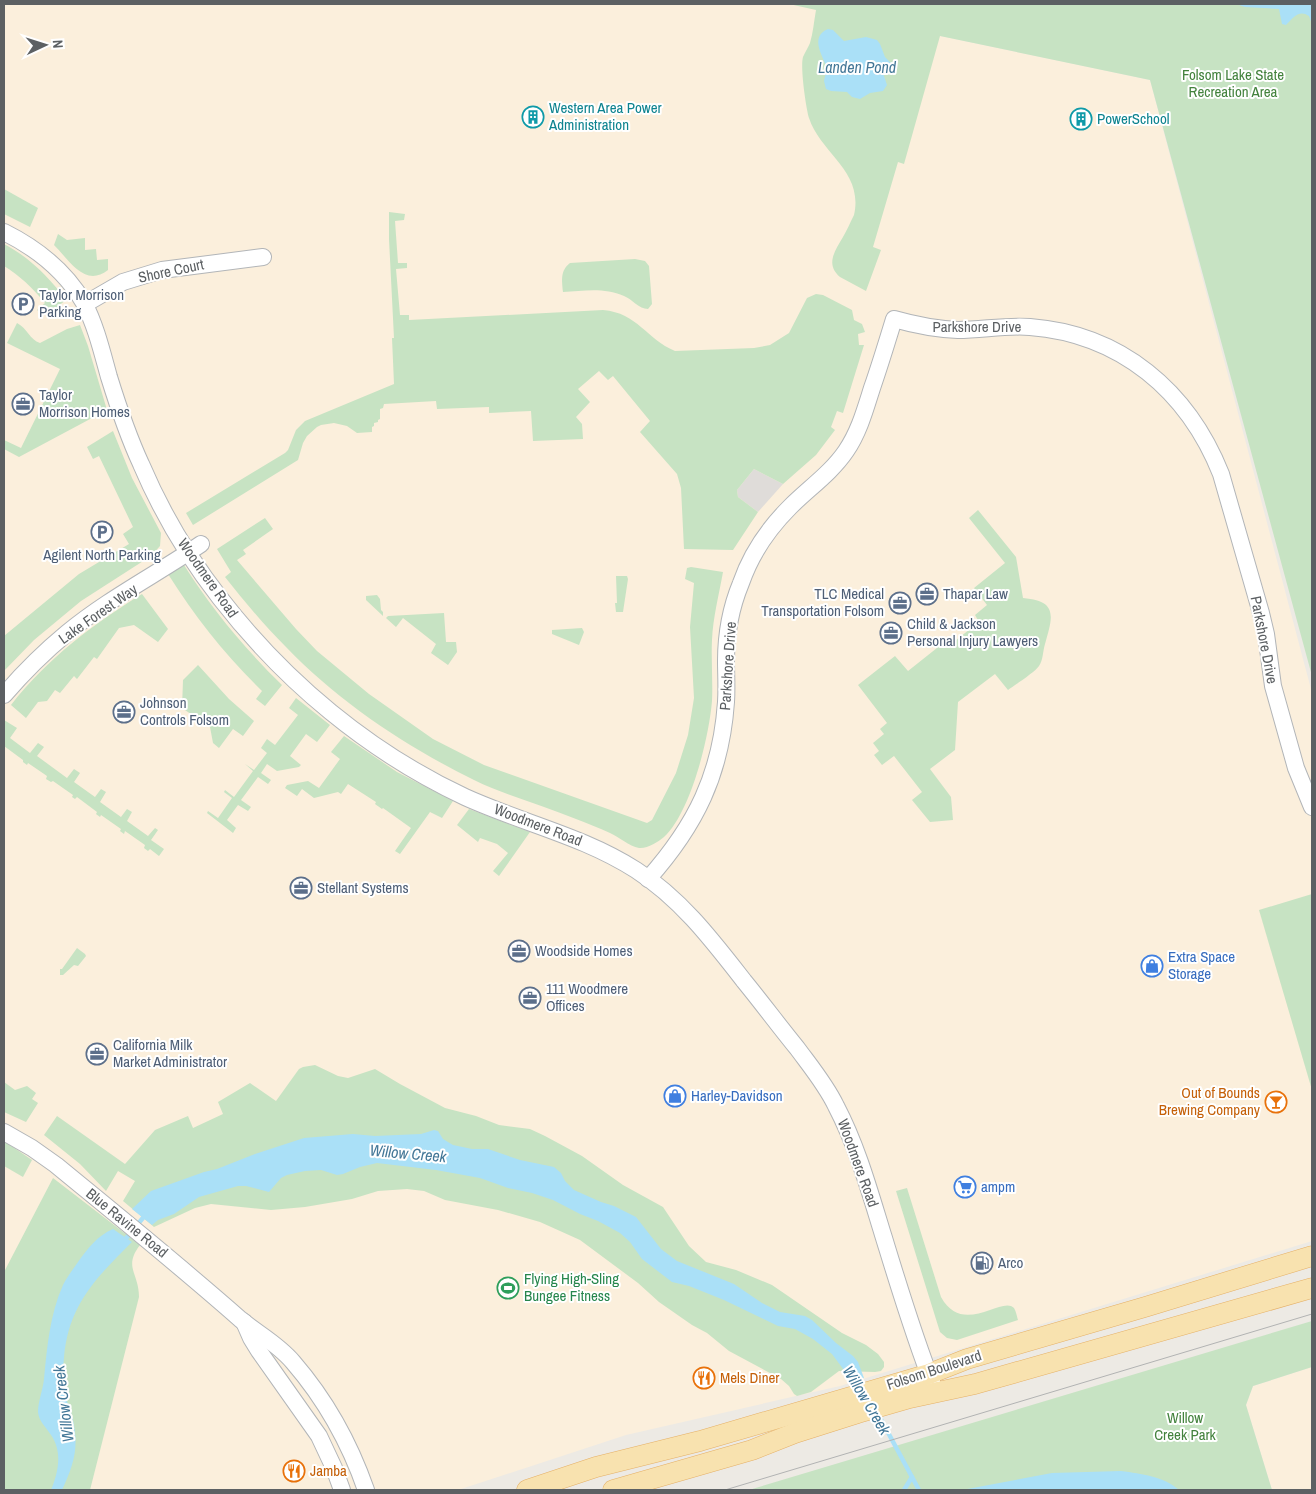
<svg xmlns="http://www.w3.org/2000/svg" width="1316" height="1494" font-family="'Archivo Narrow',sans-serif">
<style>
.commercial{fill:#fbefdc}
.industrial{fill:#dfdcd9}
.green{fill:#c7e3c3}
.water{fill:#aae0f7}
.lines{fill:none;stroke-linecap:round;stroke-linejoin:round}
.stream{stroke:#aae0f7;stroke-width:4.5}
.minor-casing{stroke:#b2b5b8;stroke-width:18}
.major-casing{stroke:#e5b066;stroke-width:21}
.minor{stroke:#fff;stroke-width:16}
.major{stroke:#f8e2af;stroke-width:20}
.tram{stroke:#b2b3b3;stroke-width:1}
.labels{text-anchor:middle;stroke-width:4;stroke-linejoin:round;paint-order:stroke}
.park-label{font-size:15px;fill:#43823d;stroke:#fff}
.culture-label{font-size:15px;fill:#0d838f;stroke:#fff;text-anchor:start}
.street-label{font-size:15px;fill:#5c6063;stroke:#fff}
.service-label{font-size:15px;fill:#4e5e75;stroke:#fff;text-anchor:start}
.shop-label{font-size:15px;fill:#366cbe;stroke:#fff;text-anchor:start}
.food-label{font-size:15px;fill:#c56008;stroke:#fff;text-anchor:start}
.leisure-label{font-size:15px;fill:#27864d;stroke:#fff;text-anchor:start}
.water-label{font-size:16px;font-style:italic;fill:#437797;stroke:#fff}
</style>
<rect width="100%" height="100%" fill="#edeae4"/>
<g class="commercial">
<path d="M 4,4 L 841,4 L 941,36 L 1150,80 L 1312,693 L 1312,1241 L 840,1386 L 626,1435 L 458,1490 L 4,1490 Z"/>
<path d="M 1312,1367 L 1312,1490 L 1272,1490 L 1246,1405 L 1253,1386 Z"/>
</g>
<path class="industrial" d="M 754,469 L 783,484 L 758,512 L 738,497 L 737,490 Z"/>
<g class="green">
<path d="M 789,4 L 1312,4 L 1312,676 L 1150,80 L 940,36 L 904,164 L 898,162 L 873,247 L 881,250 L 866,291 L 840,277 C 825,264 835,251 843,237 C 847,230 850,223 854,215 C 864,171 821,154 809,118 C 806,108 800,67 803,57 C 805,52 808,48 810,43 C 813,33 814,21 816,10 Z"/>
<path d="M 4,189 L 38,208 L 30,227 L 4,214 Z"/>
<path d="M 389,212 L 405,214 L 404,220 L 395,221 L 398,263 L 407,263 L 407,268 L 396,269 L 400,315 L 409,315 L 409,320 L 603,310 C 638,313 646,339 675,351 L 754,348 L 770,345 L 789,333 L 807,298 L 816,294 L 823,295 L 852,310 L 854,320 L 862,324 L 865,332 L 858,334 L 859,345 L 864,345 L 843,413 L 837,411 L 831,427 L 835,430 L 816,455 L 783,484 L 754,469 L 737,490 L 738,497 L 758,512 L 733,550 L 684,549 L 681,488 L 677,474 L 640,432 L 650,421 L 613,376 L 608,380 L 599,371 L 578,389 L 590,402 L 576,417 L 582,424 L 583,439 L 533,441 L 531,411 L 489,413 L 489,407 L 437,409 L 436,401 L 384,404 L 383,408 L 380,409 L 380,419 L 378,420 L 378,422 L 374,423 L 374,426 L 372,427 L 372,432 L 357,433 L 347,426 L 334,423 L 321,425 L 317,427 L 307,436 L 303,443 L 298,460 L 193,525 L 186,513 L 285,453 L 288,450 L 296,430 L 305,421 L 394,384 L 392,338 L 394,338 L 389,239 Z"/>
<path d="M 58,234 L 67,240 L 85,238 L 85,250 L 96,249 L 97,260 L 108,259 L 108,270 C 85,288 70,261 54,245 Z"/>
<path d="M 4,244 C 29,257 49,277 66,300 L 49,313 L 44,315 L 37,310 L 45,303 C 32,287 20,276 4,266 Z"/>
<path d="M 635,259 L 645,261 L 649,266 L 652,304 L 648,309 C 639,309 632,299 624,296 C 604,287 583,291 563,292 C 562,280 560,271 570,263 Z"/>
<path d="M 17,323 C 27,328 30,340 40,343 L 67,329 L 80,325 L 88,346 L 107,410 L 19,457 L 4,449 L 4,440 L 21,448 L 60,369 L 7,343 Z"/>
<path d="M 113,431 L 132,478 L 161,533 L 160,546 L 151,556 L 81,601 L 34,640 L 4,671 L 4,636 L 79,574 L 129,544 L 123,534 L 133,527 L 99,456 L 93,459 L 87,447 Z"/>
<path d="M 978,510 L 1016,557 L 1023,598 C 1058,601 1053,616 1045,644 C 1043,650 1043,661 1039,666 C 1035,672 1015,685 1008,690 L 995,674 L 958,702 L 955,750 L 930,769 L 951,797 L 953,820 L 930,822 L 912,800 L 922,792 L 894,756 L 882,765 L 874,755 L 879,751 L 873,743 L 884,734 L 880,729 L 887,723 L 858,685 L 895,656 L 908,671 L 942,644 L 946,648 L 979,622 L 975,615 L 987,605 L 974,588 L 1005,563 L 969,518 Z"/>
<path d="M 265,518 L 273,529 L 243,550 L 246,554 L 237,560 L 296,629 L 317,651 L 369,694 L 433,739 L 484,765 L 647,823 L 652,820 L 676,773 L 688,735 L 694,698 L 690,627 L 694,583 L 685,579 L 687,568 L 691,567 L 723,572 C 719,595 713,617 712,640 C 711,660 713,681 712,701 C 709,737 691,812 664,837 C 658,842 647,849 639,848 C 629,846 619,837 610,833 C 599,828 587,823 576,819 C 542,805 507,796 474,780 C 405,746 339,702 286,647 C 264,625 244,601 225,577 L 231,572 L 217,549 Z"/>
<path d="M 184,565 C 211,608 245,649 282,685 L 265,706 L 256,699 L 262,691 C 226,656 195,617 168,574 Z"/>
<path d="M 616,576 L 627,576 L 628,579 L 623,612 L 616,612 L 615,603 L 617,603 Z"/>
<path d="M 142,594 L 168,629 L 158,642 L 134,625 L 119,628 L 97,659 L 94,657 L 77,679 L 74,676 L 60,693 L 55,690 L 47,701 L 38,702 L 26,718 L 11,705 C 48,658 92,625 142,594 Z"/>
<path d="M 377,595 L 380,599 L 381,610 L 383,612 L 383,616 L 366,600 L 366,596 Z"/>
<path d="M 444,613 L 446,642 L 456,642 L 457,652 L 448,665 L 431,653 L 436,644 L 403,618 L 396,627 L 386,618 L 388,616 Z"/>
<path d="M 582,628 L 584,632 L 579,645 L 552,634 L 552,630 Z"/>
<path d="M 198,665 L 229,699 L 254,721 L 243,736 L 233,729 L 219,748 L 213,743 L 210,727 L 182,708 L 183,680 Z"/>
<path d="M 296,698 L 330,725 L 317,742 L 306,734 L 290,756 L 301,765 L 299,767 L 277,771 L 267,764 L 261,773 L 271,780 L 268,784 L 258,777 L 241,800 L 251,807 L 248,811 L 238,805 L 227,820 L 236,828 L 233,833 L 207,813 L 208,811 L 218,818 L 232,798 L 224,792 L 225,790 L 234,797 L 253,771 L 245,764 L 254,770 L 267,753 L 261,748 L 267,739 L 275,745 L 298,715 L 289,708 Z"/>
<path d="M 4,720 L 17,728 L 10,738 L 30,753 L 38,743 L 44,747 L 37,756 L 67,778 L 74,769 L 80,773 L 74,782 L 95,797 L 101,789 L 106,792 L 100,802 L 121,817 L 127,809 L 132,812 L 127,821 L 148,836 L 155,828 L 158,830 L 151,840 L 164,849 L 159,856 L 150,849 L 148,851 L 144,848 L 145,845 L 125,831 L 124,834 L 120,831 L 121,829 L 101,815 L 100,817 L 96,814 L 97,812 L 77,797 L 75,799 L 72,797 L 73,795 L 53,781 L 51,782 L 46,779 L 47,776 L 28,763 L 27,765 L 23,762 L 23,760 L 4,746 Z"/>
<path d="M 344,736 L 397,772 L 453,801 L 442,818 L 430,812 L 400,854 L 395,851 L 411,828 L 383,808 L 382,809 L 375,804 L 376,802 L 348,784 L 341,794 L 338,792 L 314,798 L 302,789 L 297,796 L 285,788 L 287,785 L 308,781 L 319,788 L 340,759 L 331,752 Z"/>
<path d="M 469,809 L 530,832 L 499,876 L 493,871 L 508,853 L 497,844 L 480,838 L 478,842 L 457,825 Z"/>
<path d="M 1312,894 L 1312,1090 L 1259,910 Z"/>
<path d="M 77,948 L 85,954 L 86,956 L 78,966 L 74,965 L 63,975 L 60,975 L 60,969 L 62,969 Z"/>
<path d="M 315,1065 L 338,1076 L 348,1078 L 375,1069 L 400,1084 L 445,1108 L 476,1116 L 499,1125 L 530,1129 L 545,1136 L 582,1156 L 623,1185 L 663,1207 L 689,1246 L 706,1262 L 736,1270 L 772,1285 L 842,1333 L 866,1345 L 878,1354 L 884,1362 L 884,1367 L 881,1371 L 875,1372 L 839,1371 L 811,1392 L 797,1396 L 794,1394 L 789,1386 L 781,1379 L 729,1351 L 707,1333 L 692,1325 L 659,1302 L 638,1283 L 580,1240 L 540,1222 L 498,1210 L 445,1200 L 424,1191 L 407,1189 L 378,1191 L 352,1199 L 305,1207 L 271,1210 L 211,1204 L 195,1208 L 154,1227 L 123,1201 L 135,1181 L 118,1171 L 106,1191 L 80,1164 L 44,1135 L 57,1116 L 125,1164 L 155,1130 L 188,1116 L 193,1128 L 223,1114 L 218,1102 L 250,1083 L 276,1101 L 299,1069 L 303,1067 Z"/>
<path d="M 4,1082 L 15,1090 L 27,1086 L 36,1093 L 32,1099 L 38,1103 L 26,1122 L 4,1112 Z"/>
<path d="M 4,1141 L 32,1160 L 23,1177 L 4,1166 Z"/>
<path d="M 53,1178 L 140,1245 C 123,1267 139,1273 139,1297 L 90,1490 L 4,1490 L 4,1272 Z"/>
<path d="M 907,1188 L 941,1297 C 963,1337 1002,1295 1014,1308 C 1016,1311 1017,1317 1018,1320 L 957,1340 L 947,1338 L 940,1332 L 896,1191 Z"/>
<path d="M 1312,1321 L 1312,1367 L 1253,1386 L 1246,1405 L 1272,1490 L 749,1490 Z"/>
</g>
<g class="water">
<path d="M 1236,4 L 1312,4 L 1312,24 L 1309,16 C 1299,9 1293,18 1286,25 L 1282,24 L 1279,9 L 1245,7 Z"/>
<path d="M 828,29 L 833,30 L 844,41 L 866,37 L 877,40 L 880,44 L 885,57 L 891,63 L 889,68 L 883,73 L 887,85 L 883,91 L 870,93 L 860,99 L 852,97 L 847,92 L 831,91 L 826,89 L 824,81 L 827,68 C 823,56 809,37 828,29 Z"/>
<path d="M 434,1130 L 438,1131 L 443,1139 L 453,1145 L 472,1149 L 488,1149 L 520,1160 L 554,1167 L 561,1173 L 565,1181 L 574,1190 L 601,1202 L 614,1206 L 636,1217 L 661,1249 L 677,1261 L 734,1284 L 762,1303 L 780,1312 L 805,1316 L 812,1320 L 836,1343 L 853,1356 L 858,1362 L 864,1378 L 852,1381 L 832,1354 L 813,1339 L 795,1329 L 778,1326 L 724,1300 L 689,1286 L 672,1282 L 642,1259 L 630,1242 L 620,1233 L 598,1221 L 580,1214 L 553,1200 L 532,1193 L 508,1188 L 480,1178 L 436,1170 L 377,1163 L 360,1167 L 343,1174 L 337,1175 L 321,1170 L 305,1171 L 287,1175 L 281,1178 L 269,1192 L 246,1186 L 238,1186 L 199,1197 L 174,1214 L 158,1220 L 152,1225 L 132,1209 L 151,1191 L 204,1172 L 217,1169 L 255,1154 L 304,1138 L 353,1134 L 375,1136 L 421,1134 Z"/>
<path d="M 113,1229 L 132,1242 C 96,1278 69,1304 64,1357 C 63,1369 62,1380 64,1392 C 65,1398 68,1403 70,1409 C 80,1442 76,1460 62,1490 L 51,1490 C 58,1473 63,1452 51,1435 C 46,1427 39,1422 38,1412 C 38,1402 43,1389 44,1379 C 47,1347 50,1314 63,1285 C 67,1277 73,1269 78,1262 C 88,1248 97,1236 113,1229 Z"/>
<path d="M 1121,1471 C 1142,1474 1163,1476 1179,1490 L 962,1490 L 1052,1473 Z"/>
</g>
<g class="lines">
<g class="stream">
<path d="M 123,1242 L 147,1213"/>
<path d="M 877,1412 L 919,1490"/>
<path d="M 904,1490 L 912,1477"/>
</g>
<g class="minor-casing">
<g id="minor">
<path d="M 4,232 C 36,248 66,272 84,303 C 96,326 102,352 109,377 C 118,406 128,436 141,464 C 161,511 188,557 220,598 C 285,682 369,752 465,797 C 522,823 583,836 636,870 C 681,899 712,940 744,981 C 762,1003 779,1026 797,1048 C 811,1067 826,1085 836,1106 C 858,1148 870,1193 884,1238 C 899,1287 914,1337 933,1385"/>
<path d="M 85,304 L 123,282 L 162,270 L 263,257"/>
<path d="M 4,695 C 23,673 44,652 67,633 C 108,599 157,574 201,544"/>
<path d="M 648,879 C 696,825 721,774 726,702 C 727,688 726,674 726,661 C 726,634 731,607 741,583 C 751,554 769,528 790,507 C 809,488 831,473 846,451 C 859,432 865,410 872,388 C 880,365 887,342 894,319 C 915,325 936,329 958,330 C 982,330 1006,325 1030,327 C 1121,334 1188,391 1221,474 L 1261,613 L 1266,634 L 1273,686 L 1296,768 L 1312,807"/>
<path d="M 4,1132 L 32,1148 L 56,1165 C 118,1216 180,1266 240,1319 C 258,1334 278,1344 293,1362 C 325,1399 350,1444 366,1490"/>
<path d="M 244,1322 L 251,1338 L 259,1351 L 319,1436 L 334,1468 L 342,1490"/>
</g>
</g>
<g class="major-casing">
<g id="major">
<path d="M 527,1490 L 596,1467 L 700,1441 L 929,1374 L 967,1359 L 1145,1307 L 1312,1256"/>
<path d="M 613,1490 L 752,1450 L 795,1433 L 858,1413 L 910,1398 L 975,1384 L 1312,1288"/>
</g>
</g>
<use href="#minor" class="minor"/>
<use href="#major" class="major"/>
<path class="tram" d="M 725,1490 L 1312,1314"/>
</g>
<defs>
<g id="building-ring" transform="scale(1.125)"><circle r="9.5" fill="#fff" stroke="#0f9aa8" stroke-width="1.5"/><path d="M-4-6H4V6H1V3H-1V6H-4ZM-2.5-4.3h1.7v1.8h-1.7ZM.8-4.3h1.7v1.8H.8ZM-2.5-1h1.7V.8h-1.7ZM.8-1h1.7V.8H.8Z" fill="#0f9aa8"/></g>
<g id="parking-ring" transform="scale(1.125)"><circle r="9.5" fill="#fff" stroke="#5c6f8a" stroke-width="1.5"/><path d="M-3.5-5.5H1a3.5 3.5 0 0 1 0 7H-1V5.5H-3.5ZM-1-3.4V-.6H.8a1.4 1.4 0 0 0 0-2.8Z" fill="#5c6f8a"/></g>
<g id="office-ring" transform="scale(1.125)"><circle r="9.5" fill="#fff" stroke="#5c6f8a" stroke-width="1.5"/><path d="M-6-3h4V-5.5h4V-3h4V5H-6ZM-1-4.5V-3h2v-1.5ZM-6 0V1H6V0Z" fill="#5c6f8a"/></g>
<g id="shop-ring" transform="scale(1.125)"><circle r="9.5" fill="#fff" stroke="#3f7fe0" stroke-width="1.5"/><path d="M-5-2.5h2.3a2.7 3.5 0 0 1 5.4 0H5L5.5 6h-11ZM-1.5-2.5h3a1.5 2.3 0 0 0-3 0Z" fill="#3f7fe0"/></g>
<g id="bar-ring" transform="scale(1.125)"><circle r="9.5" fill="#fff" stroke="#e8710a" stroke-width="1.5"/><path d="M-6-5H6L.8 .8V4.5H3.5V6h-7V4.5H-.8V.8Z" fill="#e8710a"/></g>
<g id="supermarket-ring" transform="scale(1.125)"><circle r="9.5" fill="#fff" stroke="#3f7fe0" stroke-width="1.5"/><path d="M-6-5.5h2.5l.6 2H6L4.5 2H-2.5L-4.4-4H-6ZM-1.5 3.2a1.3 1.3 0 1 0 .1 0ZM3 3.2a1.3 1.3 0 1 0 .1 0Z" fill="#3f7fe0"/></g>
<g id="fuel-ring" transform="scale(1.125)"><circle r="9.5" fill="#fff" stroke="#5c6f8a" stroke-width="1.5"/><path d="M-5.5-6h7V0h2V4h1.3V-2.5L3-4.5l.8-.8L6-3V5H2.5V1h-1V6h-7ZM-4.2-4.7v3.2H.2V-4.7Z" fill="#5c6f8a"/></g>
<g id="stadium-ring" transform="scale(1.125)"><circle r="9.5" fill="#fff" stroke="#2e9e5b" stroke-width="1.5"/><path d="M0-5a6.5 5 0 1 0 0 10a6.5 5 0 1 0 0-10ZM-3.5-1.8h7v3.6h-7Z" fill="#2e9e5b"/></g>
<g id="restaurant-ring" transform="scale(1.125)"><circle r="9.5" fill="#fff" stroke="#e8710a" stroke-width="1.5"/><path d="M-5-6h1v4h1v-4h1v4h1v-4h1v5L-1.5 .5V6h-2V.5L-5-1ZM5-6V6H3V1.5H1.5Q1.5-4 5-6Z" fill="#e8710a"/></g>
</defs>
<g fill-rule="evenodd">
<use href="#building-ring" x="533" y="117"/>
<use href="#building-ring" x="1081" y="119"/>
<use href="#parking-ring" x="23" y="304"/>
<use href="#office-ring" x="23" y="404"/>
<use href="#parking-ring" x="102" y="532"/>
<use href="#office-ring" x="927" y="594"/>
<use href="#office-ring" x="900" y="603"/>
<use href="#office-ring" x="891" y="633"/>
<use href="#office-ring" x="124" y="712"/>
<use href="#office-ring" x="301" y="888"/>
<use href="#office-ring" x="519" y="951"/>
<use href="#shop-ring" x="1152" y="966"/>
<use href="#office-ring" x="530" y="998"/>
<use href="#office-ring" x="97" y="1054"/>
<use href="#shop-ring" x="675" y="1096"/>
<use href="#bar-ring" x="1276" y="1102"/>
<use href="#supermarket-ring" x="965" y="1187"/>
<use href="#fuel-ring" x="982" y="1263"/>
<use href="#stadium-ring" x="508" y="1288"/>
<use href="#restaurant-ring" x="704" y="1378"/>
<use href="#restaurant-ring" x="294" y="1471"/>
</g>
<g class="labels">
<g class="park-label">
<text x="1233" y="80">Folsom Lake State<tspan x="1233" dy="17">Recreation Area</tspan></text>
<text x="1185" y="1423">Willow<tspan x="1185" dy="17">Creek Park</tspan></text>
</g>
<g class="culture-label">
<text x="549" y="113">Western Area Power<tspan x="549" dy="17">Administration</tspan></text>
<text x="1097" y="124">PowerSchool</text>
</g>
<g class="street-label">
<text transform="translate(171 271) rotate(-12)" y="5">Shore Court</text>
<text x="977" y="332">Parkshore Drive</text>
<text transform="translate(208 578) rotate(55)" y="5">Woodmere Road</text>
<text transform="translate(98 614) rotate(-35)" y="5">Lake Forest Way</text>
<text transform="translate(1264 640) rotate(79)" y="5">Parkshore Drive</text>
<text transform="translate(728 666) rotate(-86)" y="5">Parkshore Drive</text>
<text transform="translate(538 825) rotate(21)" y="5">Woodmere Road</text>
<text transform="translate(858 1163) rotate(70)" y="5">Woodmere Road</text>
<text transform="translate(127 1223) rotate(39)" y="5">Blue Ravine Road</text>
<text transform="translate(934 1370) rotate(-18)" y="5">Folsom Boulevard</text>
</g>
<g class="service-label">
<text x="39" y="300">Taylor Morrison<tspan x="39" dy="17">Parking</tspan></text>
<text x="39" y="400">Taylor<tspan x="39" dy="17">Morrison Homes</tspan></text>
<text x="102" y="560" text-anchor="middle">Agilent North Parking</text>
<text x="884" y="599" text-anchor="end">TLC Medical<tspan x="884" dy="17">Transportation Folsom</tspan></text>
<text x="943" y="599">Thapar Law</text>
<text x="907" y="629">Child &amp; Jackson<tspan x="907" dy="17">Personal Injury Lawyers</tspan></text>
<text x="140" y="708">Johnson<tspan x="140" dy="17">Controls Folsom</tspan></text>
<text x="317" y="893">Stellant Systems</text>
<text x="535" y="956">Woodside Homes</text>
<text x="546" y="994">111 Woodmere<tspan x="546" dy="17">Offices</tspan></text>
<text x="113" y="1050">California Milk<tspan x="113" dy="17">Market Administrator</tspan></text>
<text x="998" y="1268">Arco</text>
</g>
<g class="shop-label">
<text x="1168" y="962">Extra Space<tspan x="1168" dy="17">Storage</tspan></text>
<text x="691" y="1101">Harley-Davidson</text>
<text x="981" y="1192">ampm</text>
</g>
<g class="food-label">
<text x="1260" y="1098" text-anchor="end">Out of Bounds<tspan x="1260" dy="17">Brewing Company</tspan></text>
<text x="720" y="1383">Mels Diner</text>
<text x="310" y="1476">Jamba</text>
</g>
<g class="leisure-label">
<text x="524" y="1284">Flying High-Sling<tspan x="524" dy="17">Bungee Fitness</tspan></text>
</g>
<g class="water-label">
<text x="857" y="73">Landen Pond</text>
<text transform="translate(408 1153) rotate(5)" y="6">Willow Creek</text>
<text transform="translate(867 1400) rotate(59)" y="6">Willow Creek</text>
<text transform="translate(63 1404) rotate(-97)" y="6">Willow Creek</text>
</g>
</g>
<rect width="1316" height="1494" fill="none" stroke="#5c6063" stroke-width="10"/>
<g transform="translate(45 45) rotate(86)" stroke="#ffffff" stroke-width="4" paint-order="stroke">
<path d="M0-4L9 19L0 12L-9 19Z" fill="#5c6063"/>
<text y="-8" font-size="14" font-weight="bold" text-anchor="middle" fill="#5c6063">N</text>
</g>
</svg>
